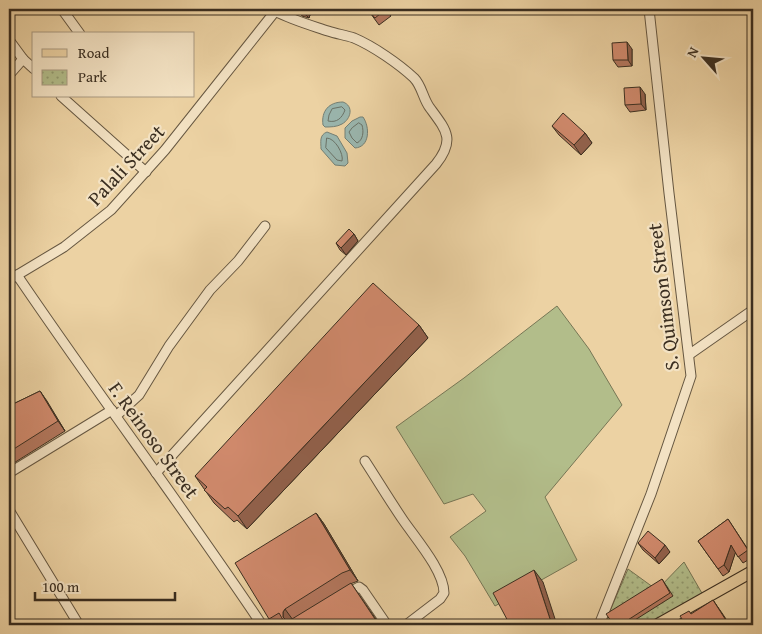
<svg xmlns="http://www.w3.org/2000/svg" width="762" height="634" font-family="'Gentium Book Plus',serif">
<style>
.grass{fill:#b2bd8a;stroke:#767655}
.park{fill:url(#park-dots);stroke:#767655}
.water{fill:#9ab6ae;stroke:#748075}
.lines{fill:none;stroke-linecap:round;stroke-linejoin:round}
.shore{stroke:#6a7267;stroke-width:1}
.minor-casing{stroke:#665741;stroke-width:11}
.major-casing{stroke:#3a2e20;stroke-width:13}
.minor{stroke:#f3e2c3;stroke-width:9}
.major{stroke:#ecd2a3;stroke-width:11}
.wall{fill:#b4775e;stroke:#3a2e20}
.shaded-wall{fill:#92614c;stroke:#3a2e20}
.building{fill:#d18a6d;stroke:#3a2e20}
.labels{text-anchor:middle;stroke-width:4.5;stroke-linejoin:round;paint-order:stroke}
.street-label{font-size:20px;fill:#3a2e20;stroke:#f3e2c3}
</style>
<defs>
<pattern id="park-dots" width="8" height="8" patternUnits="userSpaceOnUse" patternTransform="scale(1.25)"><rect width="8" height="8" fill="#b2bd8a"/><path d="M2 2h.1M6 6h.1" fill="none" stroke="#929a70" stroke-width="1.8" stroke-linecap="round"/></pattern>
</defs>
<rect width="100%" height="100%" fill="#ecd2a3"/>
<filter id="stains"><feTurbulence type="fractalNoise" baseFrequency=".004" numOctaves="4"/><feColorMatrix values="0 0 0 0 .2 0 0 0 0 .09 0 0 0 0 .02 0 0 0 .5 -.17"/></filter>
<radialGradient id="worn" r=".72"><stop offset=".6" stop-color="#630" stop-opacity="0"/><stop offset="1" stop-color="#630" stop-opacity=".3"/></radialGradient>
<path class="grass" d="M 557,306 L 589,349 L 622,405 L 545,497 L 577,560 L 495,606 L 465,556 L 450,537 L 486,511 L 473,494 L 444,504 L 396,427 L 464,378 Z"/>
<path class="park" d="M 684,562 L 703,595 L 650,625 L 604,625 L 628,569 L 657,590 Z"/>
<g class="water">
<path d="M 343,102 C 354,106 351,119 342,124 C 337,127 330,127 325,127 L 323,125 C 321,111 329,102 343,102 Z"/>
<path d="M 360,117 L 363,117 C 370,127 370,147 355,148 L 345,138 L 345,128 L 352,121 Z"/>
<path d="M 327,132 L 337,136 L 347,153 L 348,163 L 345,166 L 335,165 L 321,149 C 321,142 319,135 327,132 Z"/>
</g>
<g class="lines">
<g class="shore">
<path d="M 342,107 L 345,110 C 342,118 337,123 328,121 L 329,115 L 332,109 Z"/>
<path d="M 359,123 L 362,125 C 364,132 363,140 357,143 L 352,138 L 349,132 L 352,128 Z"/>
<path d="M 327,138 C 335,138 344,154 342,161 L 337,160 L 326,148 Z"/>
</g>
<g class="minor-casing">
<g id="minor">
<path d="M 64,12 L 80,34"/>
<path d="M 9,40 L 23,59 L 34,69"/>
<path d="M 9,75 L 23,59"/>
<path d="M 61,96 L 146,172"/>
<path d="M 17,275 C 97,393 183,507 262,625"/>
<path d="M 9,280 L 64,247 L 111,210 L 165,150 L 277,9"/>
<path d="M 690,354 L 753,310"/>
<path d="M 116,416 L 139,395 L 169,346 L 210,290 L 238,261 L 265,226"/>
<path d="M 365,461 C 378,481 390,501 403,520 C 416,539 444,571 444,593 L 440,599 L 406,625"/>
<path d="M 9,473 L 112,410"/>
<path d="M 156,473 L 436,164 C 455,140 447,131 430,108 C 423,99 422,86 414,78 C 399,64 373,46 354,38 C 345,35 337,34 328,31 C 310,25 292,20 275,11"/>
<path d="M 9,510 L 79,625"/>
<path d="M 346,594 L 359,587 L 363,590 L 387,625"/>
<path d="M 599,625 L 651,494 L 691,376 L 669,193 L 649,9"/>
</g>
</g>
<g class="major-casing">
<path id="major" d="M 657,625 L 753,571"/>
</g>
<use href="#minor" class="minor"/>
<use href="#major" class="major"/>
</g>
<g class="wall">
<path d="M 386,9 L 391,16 L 379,25 L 368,10 Z"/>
<path d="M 300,12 L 310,15 L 309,18 L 302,16 Z"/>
<path d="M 632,49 L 632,66 L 618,67 L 613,60 Z"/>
<path d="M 645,94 L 646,110 L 630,112 L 625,105 Z"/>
<path d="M 552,126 L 585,133 L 592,143 L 581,155 L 559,135 Z"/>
<path d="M 354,234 L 358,241 L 346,255 L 340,250 L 336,243 Z"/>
<path d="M 419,325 L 428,338 L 247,529 L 237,520 L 234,522 L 214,503 L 195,476 Z"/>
<path d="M 40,391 L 65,431 L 9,466 L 9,406 Z"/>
<path d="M 316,513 L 324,524 L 358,581 L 350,584 L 351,583 L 380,625 L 273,625 L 269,619 Z"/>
<path d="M 728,519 L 753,557 L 743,563 L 735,552 L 729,572 L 723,576 L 698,541 Z"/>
<path d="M 638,543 L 670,552 L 659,564 L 643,550 Z"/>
<path d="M 662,579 L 673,596 L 627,625 L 614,625 Z"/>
</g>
<g class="shaded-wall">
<path d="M 308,12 L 310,15 L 309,18 L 306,15 Z"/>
<path d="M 627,42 L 632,49 L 632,66 L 628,60 Z"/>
<path d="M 640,87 L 645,94 L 646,110 L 641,104 Z"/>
<path d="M 585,133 L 592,143 L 581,155 L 574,145 Z"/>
<path d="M 354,234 L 358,241 L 346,255 L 341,248 Z"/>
<path d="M 419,325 L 428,338 L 247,529 L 238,516 Z"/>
<path d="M 40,391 L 47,401 L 65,431 L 58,421 Z"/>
<path d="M 316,513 L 324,524 L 358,581 L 350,570 Z"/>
<path d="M 665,545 L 670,552 L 659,564 L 655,558 Z"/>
<path d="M 731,545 L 736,551 L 729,572 L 724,565 Z"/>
<path d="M 534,570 L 543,582 L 557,625 L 552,625 Z"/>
<path d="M 713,600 L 722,613 L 730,625 L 729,625 Z"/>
<path d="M 285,609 L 293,620 L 290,625 L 283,617 L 283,612 Z"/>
</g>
<g class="building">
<path d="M 302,9 L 308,12 L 306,15 L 300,12 Z"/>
<path d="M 369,9 L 386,9 L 375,18 L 368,10 Z"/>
<path d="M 627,42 L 628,60 L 613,60 L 612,43 Z"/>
<path d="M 640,87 L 641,104 L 625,105 L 624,88 Z"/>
<path d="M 563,113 L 585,133 L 574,145 L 552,126 Z"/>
<path d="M 349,229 L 354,234 L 341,248 L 336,243 Z"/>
<path d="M 373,283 L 419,325 L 238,516 L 228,507 L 225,509 L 204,490 L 207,487 L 195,476 Z"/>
<path d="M 40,391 L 58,421 L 9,452 L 9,406 Z"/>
<path d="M 316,513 L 350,570 L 342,573 L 285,609 L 283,612 L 283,617 L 286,620 L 292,619 L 351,583 L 379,625 L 286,625 L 279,613 L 269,619 L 235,563 Z"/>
<path d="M 728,519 L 748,550 L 738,557 L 731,545 L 724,565 L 718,569 L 698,541 Z"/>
<path d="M 648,531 L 665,545 L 655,558 L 638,543 Z"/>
<path d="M 534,570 L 552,625 L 510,625 L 493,593 Z"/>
<path d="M 662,579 L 670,593 L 620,625 L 614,625 L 606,614 Z"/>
<path d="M 713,600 L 729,625 L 679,625 L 684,622 L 680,616 L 689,611 L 691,614 Z"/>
</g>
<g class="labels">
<g class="street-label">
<text transform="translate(126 165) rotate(-47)" y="7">Palali Street</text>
<text transform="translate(663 297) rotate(-97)" y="7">S. Quimson Street</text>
<text transform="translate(154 440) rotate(54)" y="7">F. Reinoso Street</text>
</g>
</g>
<rect width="762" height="634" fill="none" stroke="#ecd2a3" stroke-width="30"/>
<rect x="10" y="10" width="742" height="614" fill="none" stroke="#3a2e20" stroke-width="2.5"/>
<rect x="15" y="15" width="732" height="604" fill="none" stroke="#3a2e20"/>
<rect x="32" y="32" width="162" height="65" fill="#f3e2c3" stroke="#a99a82"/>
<rect x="42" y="49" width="25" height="8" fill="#ecd2a3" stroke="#a99a82"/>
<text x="78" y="58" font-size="15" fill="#3a2e20">Road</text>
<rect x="42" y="70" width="25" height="15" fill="url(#park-dots)" stroke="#a99a82"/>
<text x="78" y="82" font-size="15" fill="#3a2e20">Park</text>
<g transform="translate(704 58) rotate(297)" stroke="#f3e2c3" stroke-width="4" paint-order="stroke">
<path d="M0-4L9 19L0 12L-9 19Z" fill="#3a2e20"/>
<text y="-8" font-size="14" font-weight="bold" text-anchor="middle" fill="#3a2e20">N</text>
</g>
<path d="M35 592v8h140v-8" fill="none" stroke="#3a2e20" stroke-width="2.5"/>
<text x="42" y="592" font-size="15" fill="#3a2e20" stroke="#f3e2c3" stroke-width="4" paint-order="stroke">100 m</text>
<rect width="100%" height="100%" filter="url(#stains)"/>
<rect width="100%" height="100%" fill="url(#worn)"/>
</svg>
